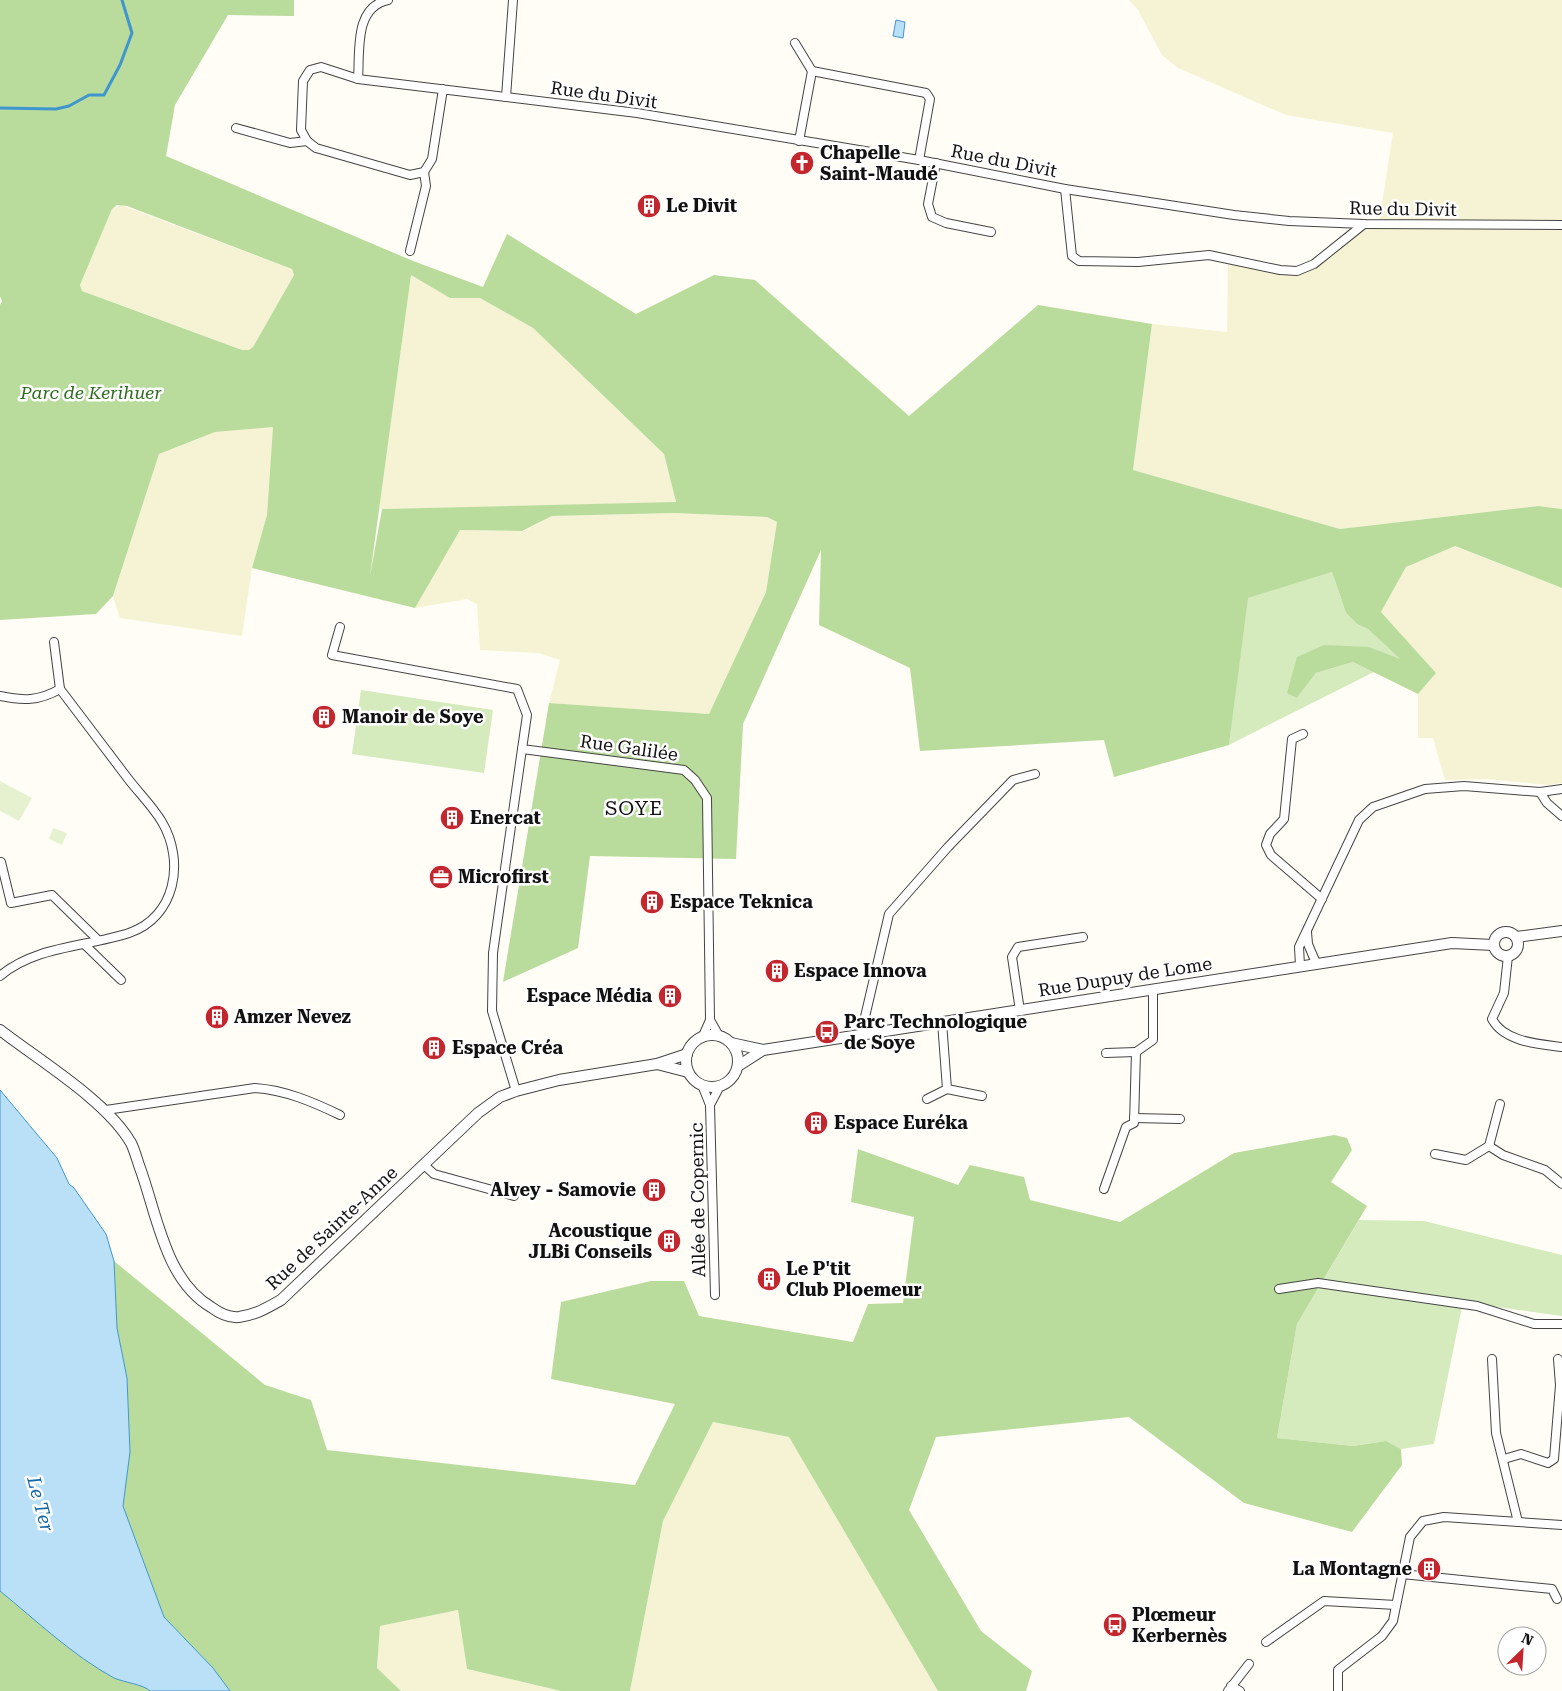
<svg xmlns="http://www.w3.org/2000/svg" width="1562" height="1691" font-family="'Roboto Serif',serif">
<style>
.farmland{fill:#f6f3d4}
.green{fill:#d5ebbd}
.forest{fill:#b9dc9c;fill-rule:evenodd}
.pitch{fill:#e6f2cf}
.water{fill:#b9e0f7;stroke:#3f96cf}
.lines{fill:none;stroke-linecap:round;stroke-linejoin:round}
.stream{stroke:#3f96cf;stroke-width:3}
.minor-casing{stroke:#444;stroke-width:10}
.tertiary-casing{stroke:#444;stroke-width:12}
.minor{stroke:#fff;stroke-width:8}
.tertiary{stroke:#fff;stroke-width:10}
.labels{text-anchor:middle;stroke-width:5;stroke-linejoin:round;paint-order:stroke}
.street-label{font-size:18px;fill:#111;stroke:#fff}
.poi-label{font-size:18px;font-weight:bold;fill:#111;stroke:#fff;text-anchor:start}
.park-label{font-size:18px;font-style:italic;fill:#2f6b1f;stroke:#fff}
.water-label{font-size:19px;font-style:italic;fill:#1768a6;stroke:#fff}
.quarter-label{font-size:20px;letter-spacing:1px;fill:#111;stroke:#fff}
</style>
<rect width="100%" height="100%" fill="#fffdf5"/>
<g class="farmland">
<path d="M 1129,0 L 1562,0 L 1562,509 L 1538,506 L 1340,529 L 1133,470 L 1152,324 L 1227,332 L 1228,263 L 1279,273 L 1298,274 L 1317,267 L 1364,229 L 1378,229 L 1393,133 L 1286,115 L 1178,68 L 1162,55 L 1138,10 Z"/>
<path d="M 121,205 L 292,269 L 294,275 L 253,347 L 249,350 L 242,350 L 82,291 L 80,285 L 112,209 Z"/>
<path d="M 411,274 L 450,298 L 480,298 L 533,328 L 664,454 L 676,503 L 379,509 Z"/>
<path d="M 273,427 L 267,515 L 252,568 L 242,636 L 120,618 L 113,596 L 159,454 L 215,432 Z"/>
<path d="M 674,513 L 767,517 L 777,522 L 766,592 L 709,714 L 549,703 L 560,660 L 538,653 L 480,650 L 477,604 L 467,599 L 415,608 L 459,530 L 524,531 L 552,516 Z"/>
<path d="M 1454,546 L 1562,588 L 1562,783 L 1549,785 L 1486,779 L 1445,780 L 1433,738 L 1418,738 L 1418,694 L 1436,673 L 1381,612 L 1406,567 Z"/>
<path d="M 712,1422 L 789,1437 L 938,1691 L 630,1691 L 663,1521 Z"/>
<path d="M 458,1610 L 467,1669 L 561,1691 L 401,1691 L 377,1668 L 380,1626 Z"/>
</g>
<g class="green">
<path d="M 1332,572 L 1346,613 L 1357,624 L 1368,629 L 1401,660 L 1324,645 L 1297,698 L 1316,673 L 1353,662 L 1374,672 L 1229,745 L 1247,598 Z"/>
<path d="M 361,690 L 493,710 L 484,773 L 352,754 Z"/>
<path d="M 1359,1220 L 1424,1221 L 1562,1255 L 1562,1316 L 1463,1302 L 1434,1444 L 1401,1449 L 1386,1441 L 1353,1446 L 1277,1438 L 1297,1324 Z"/>
</g>
<g class="forest">
<path d="M 0,0 L 294,0 L 294,16 L 228,15 L 175,105 L 166,156 L 413,261 L 483,287 L 507,234 L 636,314 L 714,275 L 755,280 L 909,416 L 1038,305 L 1152,324 L 1133,470 L 1340,529 L 1538,506 L 1562,509 L 1562,588 L 1455,546 L 1406,567 L 1381,612 L 1436,673 L 1418,694 L 1353,662 L 1316,673 L 1297,698 L 1287,693 L 1297,657 L 1324,645 L 1369,647 L 1400,659 L 1368,629 L 1357,624 L 1346,613 L 1332,572 L 1248,598 L 1229,745 L 1114,777 L 1104,740 L 920,751 L 910,668 L 819,625 L 821,550 L 743,724 L 736,859 L 590,856 L 578,948 L 503,982 L 549,703 L 709,714 L 766,592 L 777,522 L 767,517 L 674,513 L 552,516 L 522,531 L 460,530 L 415,608 L 252,568 L 267,515 L 273,427 L 215,432 L 159,454 L 113,596 L 96,614 L 0,620 L 0,305 L 2,301 L 0,296 ZM 117,205 L 127,206 L 292,269 L 294,275 L 253,347 L 249,350 L 242,350 L 82,291 L 80,285 L 112,209 ZM 411,275 L 450,298 L 480,298 L 533,328 L 664,454 L 676,502 L 382,509 L 370,576 Z"/>
<path d="M 1334,1135 L 1347,1138 L 1352,1150 L 1331,1182 L 1367,1206 L 1297,1324 L 1277,1438 L 1353,1446 L 1386,1441 L 1401,1449 L 1402,1465 L 1352,1532 L 1244,1503 L 1129,1417 L 936,1437 L 909,1510 L 981,1631 L 1032,1671 L 1026,1691 L 938,1691 L 789,1437 L 713,1422 L 663,1521 L 630,1691 L 561,1691 L 467,1669 L 458,1610 L 380,1626 L 377,1668 L 401,1691 L 230,1691 L 213,1668 L 164,1617 L 123,1506 L 130,1452 L 127,1378 L 117,1328 L 114,1261 L 265,1385 L 311,1400 L 327,1450 L 635,1485 L 675,1404 L 551,1379 L 561,1302 L 651,1281 L 684,1281 L 699,1316 L 853,1342 L 868,1304 L 903,1303 L 914,1217 L 851,1202 L 858,1149 L 958,1185 L 970,1165 L 1024,1177 L 1030,1200 L 1120,1222 L 1234,1153 Z"/>
<path d="M 0,1591 C 37,1621 72,1655 114,1678 C 123,1682 145,1685 150,1691 L 0,1691 Z"/>
</g>
<g class="pitch">
<path d="M 0,781 L 32,798 L 19,821 L 0,811 Z"/>
<path d="M 53,828 L 67,833 L 62,845 L 49,839 Z"/>
</g>
<g class="water">
<path d="M 896,20 L 905,22 L 903,38 L 893,36 Z"/>
<path d="M 0,1090 L 57,1158 L 69,1184 L 74,1188 L 106,1234 L 114,1261 L 117,1328 L 127,1378 L 130,1452 L 123,1506 L 164,1617 L 213,1668 L 230,1691 L 150,1691 C 145,1685 123,1682 114,1678 C 72,1655 37,1621 0,1591 Z"/>
</g>
<g class="lines">
<path class="stream" d="M 0,108 L 56,109 L 69,106 L 89,95 L 104,95 L 120,65 L 132,33 L 122,0"/>
<g class="minor-casing">
<g id="minor">
<path d="M 795,43 L 812,71"/>
<path d="M 358,79 C 360,51 354,7 388,0"/>
<path d="M 443,89 L 432,159 L 424,172 L 410,175 L 316,148 L 307,141 L 301,130 L 303,81 L 310,70 L 321,67 L 358,79 L 637,113 L 919,160 L 1065,189 L 1234,215 L 1289,221 L 1364,224 L 1562,225"/>
<path d="M 506,97 L 513,0"/>
<path d="M 236,128 L 290,143 L 307,141"/>
<path d="M 799,141 L 812,71 L 926,93 L 930,99 L 919,160"/>
<path d="M 936,163 L 928,204 L 932,217 L 946,223 L 991,232"/>
<path d="M 1065,189 L 1072,256 L 1079,261 L 1138,262 L 1209,255 L 1280,270 L 1297,271 L 1314,264 L 1364,224"/>
<path d="M 410,251 L 426,186 L 424,172"/>
<path d="M 340,627 L 332,655 L 517,689 L 527,715 L 522,749 L 684,770 L 695,780 L 707,798 L 710,1020 L 719,1036"/>
<path d="M 54,642 L 60,689"/>
<path d="M 0,696 C 23,701 39,701 60,689 C 83,719 106,750 129,780 C 140,794 153,807 162,822 C 185,861 176,917 129,933 C 86,947 35,946 0,976"/>
<path d="M 1303,734 L 1292,739 L 1284,819 L 1270,834 L 1266,845 L 1271,855 L 1322,899"/>
<path d="M 1540,792 L 1547,803 L 1562,816"/>
<path d="M 1,862 L 11,903 L 52,895 L 98,940"/>
<path d="M 1307,932 L 1308,944 L 1316,963"/>
<path d="M 84,944 L 121,980"/>
<path d="M 1508,956 L 1504,993 L 1492,1019 C 1504,1042 1539,1044 1562,1047"/>
<path d="M 1300,965 L 1299,947 L 1359,820 L 1373,807 L 1425,789 L 1464,786 L 1540,792 L 1562,789"/>
<path d="M 1020,1011 L 1012,957 L 1018,947 L 1083,937"/>
<path d="M 861,1034 L 889,914 L 948,847 L 1013,780 L 1035,774"/>
<path d="M 702,1038 L 710,1020"/>
<path d="M 1106,1053 L 1136,1052"/>
<path d="M 702,1085 L 710,1105 L 715,1295"/>
<path d="M 947,1089 L 982,1096"/>
<path d="M 516,1091 L 492,1011 L 493,953 L 522,749"/>
<path d="M 927,1099 L 947,1089 L 942,1022"/>
<path d="M 710,1105 L 720,1086"/>
<path d="M 106,1110 L 255,1088 C 285,1090 313,1102 340,1115"/>
<path d="M 1134,1118 L 1180,1119"/>
<path d="M 1489,1146 L 1500,1104"/>
<path d="M 1435,1154 L 1466,1160 L 1489,1146 L 1503,1155 L 1545,1170 L 1562,1184"/>
<path d="M 424,1165 L 434,1174 L 514,1196"/>
<path d="M 1104,1189 L 1126,1127 L 1134,1123 L 1136,1052 L 1153,1040 L 1153,990"/>
<path d="M 1279,1289 L 1318,1283 L 1477,1306 L 1534,1324 L 1562,1324"/>
<path d="M 1492,1359 L 1496,1433 L 1518,1522"/>
<path d="M 1504,1459 L 1521,1454 L 1548,1463 L 1554,1459 L 1560,1385 L 1558,1359"/>
<path d="M 1402,1574 L 1552,1589 L 1557,1599"/>
<path d="M 1266,1642 L 1324,1601 L 1396,1605"/>
<path d="M 1231,1686 L 1240,1691"/>
<path d="M 1338,1690 L 1338,1670 L 1382,1636 L 1393,1621 L 1410,1537 L 1423,1521 L 1444,1517 L 1562,1525"/>
<path d="M 1228,1691 L 1249,1664"/>
</g>
</g>
<g class="tertiary-casing">
<g id="tertiary">
<circle cx="1506" cy="944" r="12"/>
<path d="M 1516,937 L 1562,931"/>
<path d="M 0,1030 C 40,1061 107,1101 131,1143 C 135,1151 137,1160 140,1168 C 157,1214 165,1280 211,1307 C 219,1313 229,1318 239,1317 C 255,1315 267,1308 281,1300 L 478,1113 L 500,1097 L 516,1091 L 559,1080 L 657,1064 L 687,1054"/>
<circle cx="712" cy="1061" r="26"/>
<path d="M 731,1043 L 763,1050 L 1452,943 L 1493,945"/>
<path d="M 657,1064 L 688,1072"/>
<path d="M 738,1066 L 763,1050"/>
</g>
</g>
<use href="#minor" class="minor"/>
<use href="#tertiary" class="tertiary"/>
</g>
<defs>
<g id="church-disc" transform="scale(1.25)"><circle r="9.5" fill="#c4262e" stroke="#fff"/><path d="M-1.2-6h2.4v3.5h3.3v2.4h-3.3V6h-2.4V-.1h-3.3v-2.4h3.3Z" fill="#fff"/></g>
<g id="building-disc" transform="scale(1.25)"><circle r="9.5" fill="#c4262e" stroke="#fff"/><path d="M-4-6H4V6H1V3H-1V6H-4ZM-2.5-4.3h1.7v1.8h-1.7ZM.8-4.3h1.7v1.8H.8ZM-2.5-1h1.7V.8h-1.7ZM.8-1h1.7V.8H.8Z" fill="#fff"/></g>
<g id="office-disc" transform="scale(1.25)"><circle r="9.5" fill="#c4262e" stroke="#fff"/><path d="M-6-3h4V-5.5h4V-3h4V5H-6ZM-1-4.5V-3h2v-1.5ZM-6 0V1H6V0Z" fill="#fff"/></g>
<g id="bus-disc" transform="scale(1.25)"><circle r="9.5" fill="#c4262e" stroke="#fff"/><path d="M-5-6H5V4H4V6H2V4H-2V6H-4V4H-5ZM-3.5-4V0h7V-4ZM-3.5 1.2v1.5H-2V1.2ZM2 1.2v1.5H3.5V1.2Z" fill="#fff"/></g>
</defs>
<g fill-rule="evenodd">
<use href="#church-disc" x="802" y="163"/>
<use href="#building-disc" x="649" y="206"/>
<use href="#building-disc" x="324" y="717"/>
<use href="#building-disc" x="452" y="818"/>
<use href="#office-disc" x="441" y="877"/>
<use href="#building-disc" x="652" y="902"/>
<use href="#building-disc" x="777" y="971"/>
<use href="#building-disc" x="670" y="996"/>
<use href="#building-disc" x="217" y="1017"/>
<use href="#bus-disc" x="827" y="1032"/>
<use href="#building-disc" x="434" y="1048"/>
<use href="#building-disc" x="816" y="1123"/>
<use href="#building-disc" x="654" y="1190"/>
<use href="#building-disc" x="669" y="1241"/>
<use href="#building-disc" x="769" y="1279"/>
<use href="#building-disc" x="1429" y="1569"/>
<use href="#bus-disc" x="1115" y="1625"/>
</g>
<g class="labels">
<g class="street-label">
<text transform="translate(604 95) rotate(8)" y="6">Rue du Divit</text>
<text transform="translate(1004 161) rotate(11)" y="6">Rue du Divit</text>
<text transform="translate(1403 209) rotate(1)" y="6">Rue du Divit</text>
<text transform="translate(629 748) rotate(8)" y="6">Rue Galilée</text>
<text transform="translate(1125 977) rotate(-9)" y="6">Rue Dupuy de Lome</text>
<text transform="translate(698 1200) rotate(-91)" y="6">Allée de Copernic</text>
<text transform="translate(332 1228) rotate(-43)" y="6">Rue de Sainte-Anne</text>
</g>
<g class="poi-label">
<text x="820" y="159">Chapelle<tspan x="820" dy="21">Saint-Maudé</tspan></text>
<text x="666" y="212">Le Divit</text>
<text x="342" y="723">Manoir de Soye</text>
<text x="470" y="824">Enercat</text>
<text x="458" y="883">Microfirst</text>
<text x="670" y="908">Espace Teknica</text>
<text x="794" y="977">Espace Innova</text>
<text x="652" y="1002" text-anchor="end">Espace Média</text>
<text x="234" y="1023">Amzer Nevez</text>
<text x="844" y="1028">Parc Technologique<tspan x="844" dy="21">de Soye</tspan></text>
<text x="452" y="1054">Espace Créa</text>
<text x="834" y="1129">Espace Euréka</text>
<text x="636" y="1196" text-anchor="end">Alvey - Samovie</text>
<text x="652" y="1237" text-anchor="end">Acoustique<tspan x="652" dy="21">JLBi Conseils</tspan></text>
<text x="786" y="1275">Le P'tit<tspan x="786" dy="21">Club Ploemeur</tspan></text>
<text x="1412" y="1575" text-anchor="end">La Montagne</text>
<text x="1132" y="1621">Plœmeur<tspan x="1132" dy="21">Kerbernès</tspan></text>
</g>
<g class="park-label">
<text x="91" y="399">Parc de Kerihuer</text>
</g>
<g class="water-label">
<text transform="translate(41 1504) rotate(75)" y="7">Le Ter</text>
</g>
<g class="quarter-label">
<text x="634" y="815">SOYE</text>
</g>
</g>
<g transform="translate(1522 1651) rotate(25)"><circle r="24" fill="#ffffff" stroke="#a0a0a0"/>
<path d="M0-4L9 19L0 12L-9 19Z" fill="#c4262e"/>
<text y="-8" font-size="14" font-weight="bold" text-anchor="middle" fill="#111111">N</text>
</g>
</svg>
